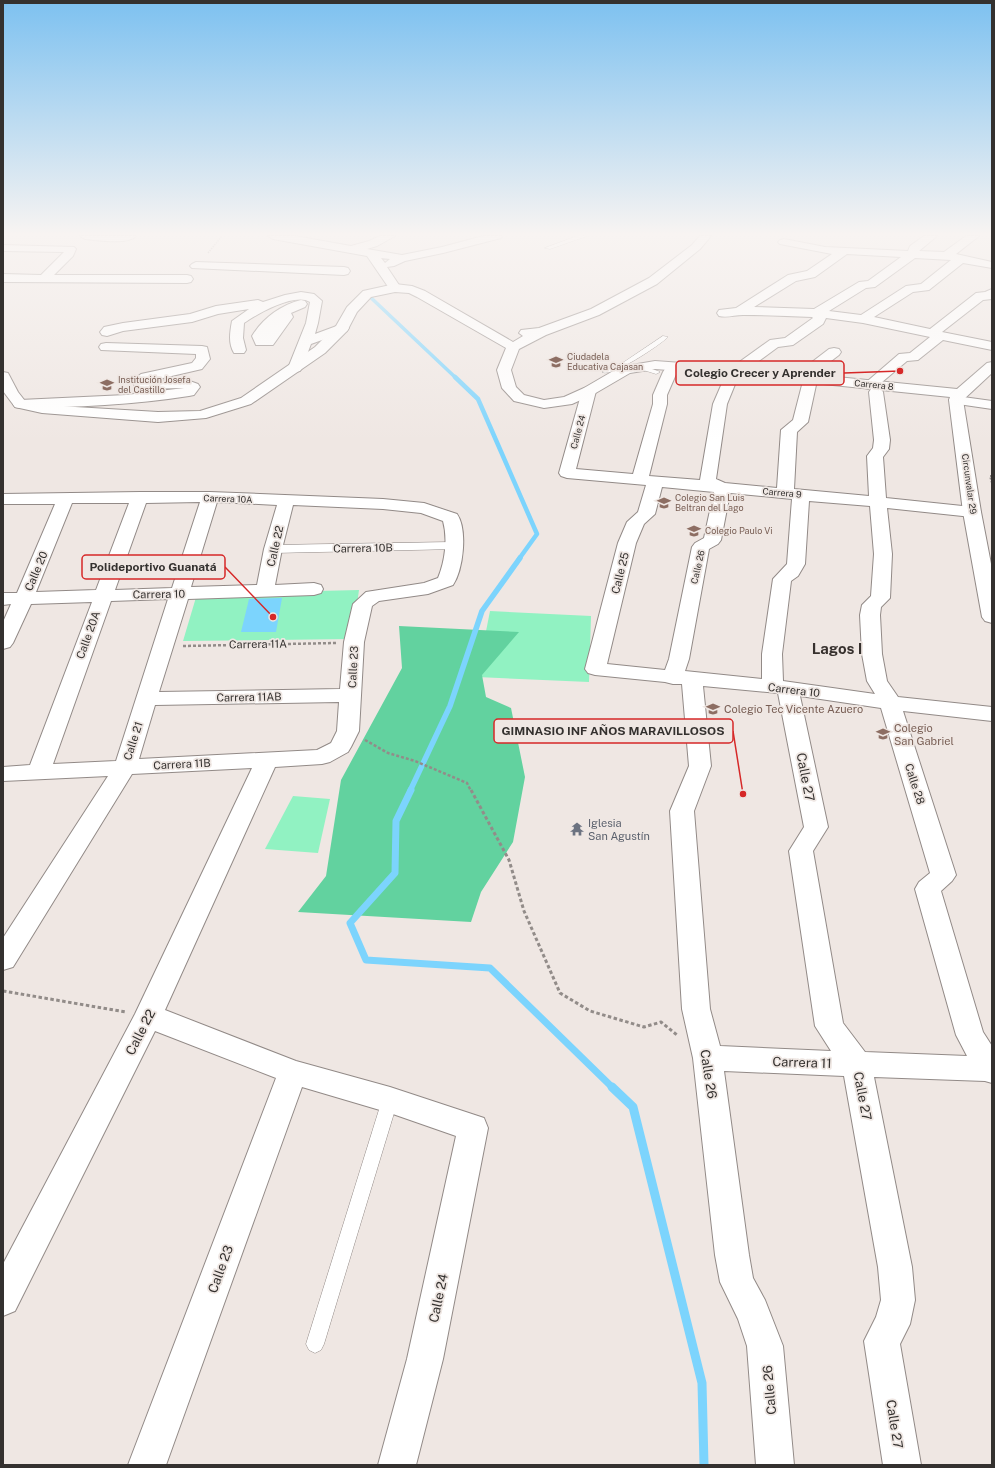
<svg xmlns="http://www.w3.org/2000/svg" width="995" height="1468" font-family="'Public Sans',sans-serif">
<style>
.green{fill:#91f2c2}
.forest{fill:#62d29f}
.water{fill:#7cd4fd}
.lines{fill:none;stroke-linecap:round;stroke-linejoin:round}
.stream-far4{stroke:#7cd4fd;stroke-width:3.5}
.stream-far3{stroke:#7cd4fd;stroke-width:4.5}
.stream-far2{stroke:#7cd4fd;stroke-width:5.5}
.stream-far1{stroke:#7cd4fd;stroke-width:7}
.stream{stroke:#7cd4fd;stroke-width:9}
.service-casing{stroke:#928a87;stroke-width:1}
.pedestrian-casing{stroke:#928a87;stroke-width:1}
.minor-casing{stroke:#928a87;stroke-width:2}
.tertiary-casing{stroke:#928a87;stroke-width:2}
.path-far3{stroke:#928c89;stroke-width:1.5;stroke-dasharray:1.5 1;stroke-linecap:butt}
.path-far2{stroke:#928c89;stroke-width:2;stroke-dasharray:2 1.5;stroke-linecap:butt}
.path-far1{stroke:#928c89;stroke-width:2.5;stroke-dasharray:3 2;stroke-linecap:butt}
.path{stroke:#928c89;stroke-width:3;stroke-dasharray:3.5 2.5;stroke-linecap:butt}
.service{fill:#fff;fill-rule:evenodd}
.pedestrian{fill:#fff;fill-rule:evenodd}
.minor{fill:#fff;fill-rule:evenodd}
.tertiary{fill:#fff;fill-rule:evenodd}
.labels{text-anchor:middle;stroke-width:3.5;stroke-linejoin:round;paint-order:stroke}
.far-education-label{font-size:9px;fill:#785e54;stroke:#efe7e3;text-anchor:start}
.far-street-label{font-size:9px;fill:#34312f;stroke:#efe7e3}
.street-label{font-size:11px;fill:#34312f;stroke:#efe7e3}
.education-label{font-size:11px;fill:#785e54;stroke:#efe7e3;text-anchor:start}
.worship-label{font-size:11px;fill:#5b616d;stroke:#efe7e3;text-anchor:start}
.near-street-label{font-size:13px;fill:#34312f;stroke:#efe7e3}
.district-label{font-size:15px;font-weight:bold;fill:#37312e;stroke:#efe7e3}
.leader{fill:none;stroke:#d62828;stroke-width:1.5}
.callout-dot{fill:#d62828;stroke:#efe7e3;stroke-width:1.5}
.callout{fill:#efe7e3;stroke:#d62828;stroke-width:1.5}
.callout-label{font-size:12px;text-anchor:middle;font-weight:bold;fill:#34312f}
</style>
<rect width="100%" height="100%" fill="#efe7e3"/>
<g class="green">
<path d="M 359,590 L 352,639 L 183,641 L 197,594 Z"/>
<path d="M 490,611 L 591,616 L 589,682 L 477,677 Z"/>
<path d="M 293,796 L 330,799 L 318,853 L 265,849 Z"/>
</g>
<path class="forest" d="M 399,626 L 519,632 L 482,675 L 486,697 L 511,708 L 525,777 L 513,842 L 481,892 L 471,922 L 298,912 L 326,876 L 341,780 L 402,668 Z"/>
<path class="water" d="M 282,598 L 276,632 L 241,632 L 249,599 Z"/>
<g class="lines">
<path class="stream-far4" d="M 367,294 L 456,378"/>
<path class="stream-far3" d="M 455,377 L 478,399 L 537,534 L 519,559"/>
<path class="stream-far2" d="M 410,791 L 450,706 L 482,611 L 520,558"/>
<path class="stream-far1" d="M 411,790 L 396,821 L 395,873 L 350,923 L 366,960 L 490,968 L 613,1088"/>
<path class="stream" d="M 612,1087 L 633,1107 L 702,1383 L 704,1465"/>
<g class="service-casing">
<g id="service">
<path d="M 577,236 L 587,236 L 550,249 L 545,248 Z"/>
<path d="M 663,336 L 668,337 C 660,345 611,378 602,372 L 624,362 Z"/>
<path d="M 636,364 L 658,371 L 660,372 L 656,374 L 634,367 L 633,366 Z"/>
<path d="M 390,1094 L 395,1095 L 398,1100 L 324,1344 L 321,1350 L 315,1353 L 309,1350 L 306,1344 L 382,1100 L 385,1095 Z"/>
</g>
</g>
<g class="pedestrian-casing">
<path id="pedestrian" d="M 453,542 L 458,543 L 460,546 L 458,549 L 273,553 L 268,552 L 266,549 L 268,546 L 273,545 Z"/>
</g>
<g class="minor-casing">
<g id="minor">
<path d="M 80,236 L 136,236 C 128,245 97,240 85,239 Z"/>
<path d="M 268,236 L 295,236 L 351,246 L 369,241 L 380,236 L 395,236 L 377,246 L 367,249 L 402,255 L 442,247 L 483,236 L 502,236 L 501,238 L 443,253 L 405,261 L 394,266 L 387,267 L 401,288 L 399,291 L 391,291 L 367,256 L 273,239 ZM 381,258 L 390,259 L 385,263 Z"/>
<path d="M 924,236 L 937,236 L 919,251 L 944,252 L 966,236 L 979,236 L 956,254 L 992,262 L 992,268 L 963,263 L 929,290 L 913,292 L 874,317 L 930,329 L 976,293 L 985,292 L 992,289 L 992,299 L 983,300 L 942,332 L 992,342 L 992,350 L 943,340 L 918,360 L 907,361 L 875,388 L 881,389 L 883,392 L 890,440 L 889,449 L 883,457 L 886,498 L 972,507 L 978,508 L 981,512 L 978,516 L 972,517 L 887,508 L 892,554 L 890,598 L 881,607 L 880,615 L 882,654 L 887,681 L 898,697 L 992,707 L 992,721 L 903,711 L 956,875 L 952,881 L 941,891 L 983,1032 L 992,1046 L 992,1083 L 985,1081 L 874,1077 L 912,1267 L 915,1300 L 910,1324 L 900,1344 L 921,1465 L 883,1465 L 864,1341 L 876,1317 L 881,1300 L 878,1267 L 844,1076 L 724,1071 L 749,1255 L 753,1278 L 765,1300 L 783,1346 L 794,1465 L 756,1465 L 747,1346 L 738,1319 L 720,1282 L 715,1255 L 693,1058 L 682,1009 L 670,811 L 689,766 L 682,684 L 673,684 L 665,682 L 595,675 L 588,673 L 585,669 L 618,543 L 627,522 L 638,512 L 646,485 L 567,478 L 561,476 L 559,473 L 582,391 L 584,388 L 589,387 L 594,388 L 596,391 L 576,469 L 633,474 L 653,404 L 653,395 L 663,372 L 665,369 L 670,368 L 675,369 L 677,372 L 667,395 L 667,404 L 649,476 L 700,480 L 713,404 L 726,374 L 730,373 L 729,371 L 731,368 L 770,340 L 785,338 L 813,318 L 812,317 C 789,316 766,315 743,315 C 735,315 727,318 719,316 L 717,313 L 719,310 L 736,308 L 788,275 L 807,271 L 832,254 L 780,244 L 778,242 L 780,240 L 784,239 L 825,247 L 908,251 L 910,246 ZM 847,254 L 901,257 L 868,281 L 859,282 L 814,309 L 754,307 L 796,281 L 815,277 ZM 915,258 L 951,260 L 921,284 L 906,286 L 861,315 L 829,311 L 866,288 L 875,287 ZM 826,318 L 863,323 L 930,337 L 910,353 L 899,354 L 863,385 L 865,388 L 871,389 L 869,392 L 874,440 L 873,448 L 867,456 L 869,496 L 794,489 L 797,432 L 808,422 L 816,385 L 814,382 L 809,381 L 804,382 L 802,385 L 793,420 L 781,430 L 777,488 L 725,483 L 716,479 L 727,404 L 738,377 L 737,375 L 741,374 L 778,347 L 793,345 L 823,324 ZM 662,487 L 714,492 L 704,538 L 695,543 L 692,547 L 669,659 L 665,670 L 607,664 L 636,543 L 644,524 L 655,514 ZM 730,493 L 792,499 L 787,564 L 773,579 L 762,654 L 762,679 L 685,671 L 689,659 L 709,549 L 718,544 L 721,540 ZM 809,501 L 870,506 L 874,554 L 871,596 L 862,605 L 860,615 L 862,654 L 867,681 L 875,694 L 783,681 L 782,654 L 791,581 L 798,576 L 805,564 ZM 703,686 L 778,693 L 804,827 L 789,851 L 815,1026 L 831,1051 L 720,1046 L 710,1009 L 694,811 L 711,766 ZM 800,696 L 881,708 L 930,873 L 919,882 L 915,889 L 956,1035 L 967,1056 L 865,1052 L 843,1023 L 813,851 L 828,827 Z"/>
<path d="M 3,245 L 74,247 L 76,249 L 73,256 L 54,275 L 187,275 L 191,276 L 193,279 L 191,282 L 187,283 L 3,282 L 3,274 L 41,275 L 64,252 L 3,251 Z"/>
<path d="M 196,262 L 344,267 L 348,268 L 350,271 L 348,274 L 344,275 L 192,268 L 190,266 L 192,264 Z"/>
<path d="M 301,292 L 314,294 L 322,301 L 318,323 L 315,334 L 342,324 L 347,325 L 349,328 L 347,331 L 311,344 L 302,368 L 300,371 L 295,372 L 290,371 L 288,368 L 306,323 L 310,302 C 295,292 257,314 244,323 L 243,338 L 246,350 L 244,353 L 234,353 C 228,343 230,332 232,321 L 249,309 L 218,314 L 192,322 L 123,331 L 107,336 L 102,335 L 100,332 L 104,327 L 123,323 L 190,314 L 216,306 L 258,300 L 263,302 L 285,295 Z"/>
<path d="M 301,300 L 305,301 L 307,304 L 305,307 L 291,313 L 293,317 L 273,345 L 256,345 L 252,336 C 263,318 281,305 301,300 Z"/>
<path d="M 106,343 L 202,346 L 207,347 L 210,359 L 202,369 L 150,381 L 187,380 L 198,384 L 200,387 L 194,395 L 189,396 C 133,405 77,407 20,408 L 15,407 L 13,404 L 15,401 L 20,400 L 126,395 L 184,388 L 141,389 L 136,388 L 132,381 L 141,374 L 192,363 L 196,358 L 196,354 L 101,350 L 99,347 L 101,344 Z"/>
<path d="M 834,348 L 839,349 L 841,352 L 839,355 L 805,381 L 800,382 L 795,381 L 793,378 L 795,375 L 829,349 Z"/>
<path d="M 956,396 L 992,401 L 992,409 L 951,403 L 949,400 L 951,397 Z"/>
<path d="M 140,492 L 210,492 L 383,499 L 424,503 L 457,514 C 468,530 463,570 453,585 L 428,594 L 379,601 L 372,606 L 364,642 L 359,731 L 351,747 L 348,752 L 330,762 L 322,764 L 275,767 L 165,1010 L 296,1061 L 390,1087 L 484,1118 L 488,1128 L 443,1359 L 416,1465 L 378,1465 L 407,1359 L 456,1136 L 390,1113 L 302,1087 L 166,1465 L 128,1465 L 276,1078 L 155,1031 L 15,1311 L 3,1316 L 3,1264 L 135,1014 L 252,768 L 132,774 L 13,967 L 3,970 L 3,938 L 108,776 L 3,781 L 3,767 L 30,765 L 92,602 L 31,604 L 13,643 L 10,647 L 3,649 L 3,622 L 11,604 L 3,605 L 3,593 L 17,593 L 55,504 L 3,504 L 3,494 ZM 200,502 L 172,588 L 115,590 L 146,503 ZM 217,502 L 277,505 L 264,549 L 257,585 L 191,587 ZM 72,503 L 129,503 L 96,590 L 36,592 ZM 293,505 L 383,509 L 421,513 L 443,521 C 448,539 445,561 438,578 L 424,583 L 366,592 L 353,604 L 344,642 L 340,689 L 159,692 L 188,599 L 314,595 L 321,593 L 323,589 L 321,585 L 314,583 L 275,585 L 282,549 ZM 168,599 L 116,761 L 53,764 L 111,601 ZM 339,702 L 337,731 L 331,743 L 317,750 L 139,759 L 155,705 Z"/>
</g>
</g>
<g class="tertiary-casing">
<path id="tertiary" d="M 700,236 L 711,236 L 700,249 L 657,284 L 599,315 L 546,335 L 519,349 L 511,370 L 516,387 L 524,395 L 544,400 L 564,397 L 584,388 L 620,367 L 655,361 L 736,367 L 957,389 L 987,363 L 992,362 L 992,373 L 963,400 L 981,512 L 992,569 L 992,623 L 985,621 L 982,617 L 963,512 L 949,400 L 950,397 L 736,375 L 655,369 L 630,373 L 594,394 L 572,404 L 544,408 L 514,401 L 502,388 L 497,370 L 506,348 L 417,297 L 409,293 L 395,292 L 371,297 L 357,312 L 347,331 L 325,353 L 251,404 L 206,418 L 158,422 L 42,413 L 15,407 L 3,391 L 3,372 L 8,373 L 18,392 L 25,401 L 42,405 L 158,412 L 200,411 L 241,398 L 315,347 L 336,326 L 347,307 L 363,291 L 395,284 L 412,286 L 425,291 L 513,342 L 523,336 L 519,333 L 521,330 L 539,328 L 591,309 L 649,278 L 692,245 Z"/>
</g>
<path class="path-far3" d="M 208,253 L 222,236"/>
<path class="path-far2" d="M 992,476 L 990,476 L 992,483"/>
<g class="path-far1">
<path d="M 183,646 L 336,643"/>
<path d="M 365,740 L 388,753 L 415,761 L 467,783 L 471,791"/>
</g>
<g class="path">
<path d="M 471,790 L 509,860 L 524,911 L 560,993 L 590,1011 L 644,1027 L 661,1022 L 677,1035"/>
<path d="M 3,991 L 126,1012"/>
</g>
<use href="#service" class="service"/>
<use href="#pedestrian" class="pedestrian"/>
<use href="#minor" class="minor"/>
<use href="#tertiary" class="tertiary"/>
</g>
<linearGradient id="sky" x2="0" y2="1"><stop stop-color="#7dc1f0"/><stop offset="0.53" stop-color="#f8f4f2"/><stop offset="1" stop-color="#f8f4f2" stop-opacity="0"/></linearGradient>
<rect width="995" height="442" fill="url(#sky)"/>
<defs>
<g id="school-bare" transform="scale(1.08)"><path d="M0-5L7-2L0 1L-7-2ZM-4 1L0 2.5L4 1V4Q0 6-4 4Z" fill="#8d6e63" stroke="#efe7e3" stroke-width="2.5" paint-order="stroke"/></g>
<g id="temple-bare" transform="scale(1.08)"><path d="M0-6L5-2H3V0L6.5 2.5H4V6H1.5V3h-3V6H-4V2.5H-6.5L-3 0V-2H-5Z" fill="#6b7280" stroke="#efe7e3" stroke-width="2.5" paint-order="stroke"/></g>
</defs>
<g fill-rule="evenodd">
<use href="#school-bare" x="556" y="362"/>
<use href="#school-bare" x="107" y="385"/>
<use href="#school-bare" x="664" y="503"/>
<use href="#school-bare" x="694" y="531"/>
<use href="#school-bare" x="713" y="709"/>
<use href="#school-bare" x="883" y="734"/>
<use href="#temple-bare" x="577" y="829"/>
</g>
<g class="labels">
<g class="far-education-label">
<text x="567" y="360">Ciudadela<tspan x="567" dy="10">Educativa Cajasan</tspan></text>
<text x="118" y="383">Institución Josefa<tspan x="118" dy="10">del Castillo</tspan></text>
<text x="675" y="501">Colegio San Luis<tspan x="675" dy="10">Beltran del Lago</tspan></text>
<text x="705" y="534">Colegio Paulo Vi</text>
</g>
<g class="far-street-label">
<text transform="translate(874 385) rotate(6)" y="3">Carrera 8</text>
<text transform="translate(578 432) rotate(-75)" y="3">Calle 24</text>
<text transform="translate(969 484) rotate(82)" y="3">Circunvalar 29</text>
<text transform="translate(782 493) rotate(5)" y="3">Carrera 9</text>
<text transform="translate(228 499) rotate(2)" y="3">Carrera 10A</text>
<text transform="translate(698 567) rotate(-77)" y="3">Calle 26</text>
</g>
<g class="street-label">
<text transform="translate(275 546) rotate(-77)" y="4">Calle 22</text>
<text transform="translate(363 548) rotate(-1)" y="4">Carrera 10B</text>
<text transform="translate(36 571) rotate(-67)" y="4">Calle 20</text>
<text transform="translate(620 573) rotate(-76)" y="4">Calle 25</text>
<text transform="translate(159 594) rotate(-1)" y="4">Carrera 10</text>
<text transform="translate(88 635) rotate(-70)" y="4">Calle 20A</text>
<text transform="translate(258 644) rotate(-1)" y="4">Carrera 11A</text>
<text transform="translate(353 667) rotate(-87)" y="4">Calle 23</text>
<text transform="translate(794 690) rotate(7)" y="4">Carrera 10</text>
<text transform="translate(249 697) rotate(-1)" y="4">Carrera 11AB</text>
<text transform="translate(133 741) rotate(-72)" y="4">Calle 21</text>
<text transform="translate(182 764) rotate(-3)" y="4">Carrera 11B</text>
<text transform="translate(915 784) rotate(72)" y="4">Calle 28</text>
</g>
<g class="education-label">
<text x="724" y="713">Colegio Tec Vicente Azuero</text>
<text x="894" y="732">Colegio<tspan x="894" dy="13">San Gabriel</tspan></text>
</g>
<g class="worship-label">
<text x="588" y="827">Iglesia<tspan x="588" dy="13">San Agustín</tspan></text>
</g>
<g class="near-street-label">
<text transform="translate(806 777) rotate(79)" y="5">Calle 27</text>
<text transform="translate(140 1032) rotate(-63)" y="5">Calle 22</text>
<text transform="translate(802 1062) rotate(2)" y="5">Carrera 11</text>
<text transform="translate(709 1074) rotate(81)" y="5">Calle 26</text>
<text transform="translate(863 1096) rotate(79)" y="5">Calle 27</text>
<text transform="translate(220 1269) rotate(-70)" y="5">Calle 23</text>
<text transform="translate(438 1298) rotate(-78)" y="5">Calle 24</text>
<text transform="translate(769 1390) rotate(-95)" y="5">Calle 26</text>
<text transform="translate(895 1424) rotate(81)" y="5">Calle 27</text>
</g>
<g class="district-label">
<text x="837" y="654">Lagos I</text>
</g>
</g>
<path class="leader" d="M900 371L844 373M273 617L225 567M743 794L733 731"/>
<g class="callout-dot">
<circle cx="900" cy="371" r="4"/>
<circle cx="273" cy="617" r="4"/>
<circle cx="743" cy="794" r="4"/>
</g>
<g class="callout">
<rect x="676" y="361" width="168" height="24" rx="4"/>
<rect x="82" y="555" width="143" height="24" rx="4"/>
<rect x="494" y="719" width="239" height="24" rx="4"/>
</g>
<g class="callout-label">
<text x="760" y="377">Colegio Crecer y Aprender</text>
<text x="153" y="571">Polideportivo Guanatá</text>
<text x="613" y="735">GIMNASIO INF AÑOS MARAVILLOSOS</text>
</g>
<rect width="995" height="1468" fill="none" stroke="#34312f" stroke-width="8"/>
</svg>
